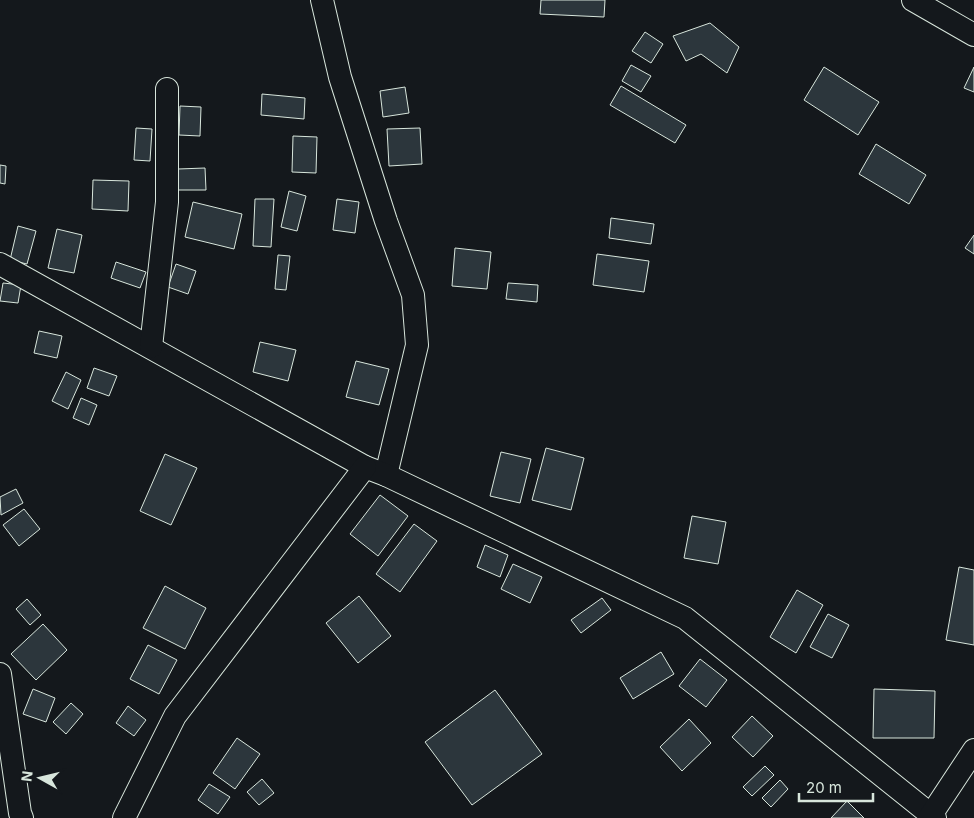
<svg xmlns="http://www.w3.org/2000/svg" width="974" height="818" font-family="Inter,sans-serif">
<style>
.building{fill:#2c363c;stroke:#d8e6dc}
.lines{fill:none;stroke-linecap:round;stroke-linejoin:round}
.minor-casing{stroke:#d8e6dc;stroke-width:24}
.minor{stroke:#14181c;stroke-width:22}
</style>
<rect width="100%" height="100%" fill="#14181c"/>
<g class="building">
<path d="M 541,0 L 605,0 L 604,17 L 540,14 Z"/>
<path d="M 710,23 L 739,47 L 727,73 L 701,54 L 686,61 L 673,36 Z"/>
<path d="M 645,32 L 663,44 L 651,63 L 632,51 Z"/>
<path d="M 631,65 L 651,76 L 641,92 L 622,81 Z"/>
<path d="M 824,67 L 879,102 L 858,135 L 804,100 Z"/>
<path d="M 974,67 L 974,92 L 964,88 Z"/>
<path d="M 621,86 L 686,125 L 675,143 L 610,105 Z"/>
<path d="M 405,87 L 409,113 L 383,117 L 380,91 Z"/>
<path d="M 262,94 L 305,98 L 304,119 L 261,115 Z"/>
<path d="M 180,106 L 201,107 L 200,136 L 179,135 Z"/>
<path d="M 136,128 L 152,129 L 150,161 L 134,160 Z"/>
<path d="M 420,128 L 422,164 L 389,166 L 387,129 Z"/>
<path d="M 293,136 L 317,137 L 316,173 L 292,172 Z"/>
<path d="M 876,144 L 926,175 L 909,204 L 859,174 Z"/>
<path d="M 0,165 L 6,166 L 5,184 L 0,183 Z"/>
<path d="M 205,168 L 206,190 L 178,190 L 178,169 Z"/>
<path d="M 93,180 L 129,181 L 128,211 L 92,209 Z"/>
<path d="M 289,191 L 306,196 L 297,231 L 281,227 Z"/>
<path d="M 255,199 L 274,199 L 271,247 L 253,246 Z"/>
<path d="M 337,199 L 359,202 L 355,233 L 333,230 Z"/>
<path d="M 193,202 L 242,214 L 234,249 L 185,237 Z"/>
<path d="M 611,218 L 654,224 L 651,244 L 609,238 Z"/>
<path d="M 18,226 L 36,231 L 27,264 L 10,260 Z"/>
<path d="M 57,229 L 82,235 L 74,273 L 48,268 Z"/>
<path d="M 974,235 L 974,254 L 965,248 Z"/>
<path d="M 455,248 L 491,252 L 487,289 L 452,286 Z"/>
<path d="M 597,254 L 649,261 L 644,292 L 593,285 Z"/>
<path d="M 278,255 L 290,256 L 286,290 L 275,289 Z"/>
<path d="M 116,262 L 146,272 L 140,288 L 111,278 Z"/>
<path d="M 176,264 L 196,271 L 188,294 L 168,287 Z"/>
<path d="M 3,283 L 21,285 L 18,303 L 0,301 Z"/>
<path d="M 508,283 L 538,285 L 537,302 L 506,299 Z"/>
<path d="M 39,331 L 62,336 L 57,358 L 34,353 Z"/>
<path d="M 260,342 L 296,350 L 288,381 L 253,372 Z"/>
<path d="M 356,361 L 389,369 L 379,405 L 346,397 Z"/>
<path d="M 94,368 L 117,376 L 109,396 L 87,388 Z"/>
<path d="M 66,372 L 81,380 L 68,409 L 52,401 Z"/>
<path d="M 81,398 L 97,405 L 89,425 L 73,418 Z"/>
<path d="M 546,448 L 584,458 L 571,510 L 532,500 Z"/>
<path d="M 501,452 L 531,459 L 520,503 L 490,496 Z"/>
<path d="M 165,454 L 197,468 L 171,525 L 140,511 Z"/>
<path d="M 16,489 L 23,503 L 1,515 L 0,497 Z"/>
<path d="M 380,495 L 408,516 L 378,556 L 350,534 Z"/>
<path d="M 24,509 L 40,529 L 19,546 L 3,525 Z"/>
<path d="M 692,516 L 726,522 L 718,564 L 684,558 Z"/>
<path d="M 414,524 L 437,541 L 400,592 L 376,574 Z"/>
<path d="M 485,545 L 508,555 L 500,577 L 477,567 Z"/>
<path d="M 513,564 L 542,577 L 530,603 L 501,589 Z"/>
<path d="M 959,567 L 974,570 L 974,645 L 946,640 Z"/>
<path d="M 165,586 L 206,608 L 185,649 L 143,628 Z"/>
<path d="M 797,590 L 823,605 L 796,653 L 770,637 Z"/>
<path d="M 359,596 L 391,636 L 358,663 L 326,623 Z"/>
<path d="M 602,598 L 611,610 L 581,633 L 571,620 Z"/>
<path d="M 27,599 L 41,615 L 30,625 L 16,609 Z"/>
<path d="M 828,614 L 849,625 L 832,658 L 810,647 Z"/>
<path d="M 43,624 L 67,650 L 36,680 L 11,654 Z"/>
<path d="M 148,645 L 177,660 L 159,694 L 130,679 Z"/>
<path d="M 661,652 L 674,674 L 633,699 L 620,678 Z"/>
<path d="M 700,659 L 727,680 L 706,707 L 679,686 Z"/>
<path d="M 33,689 L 55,698 L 46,722 L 23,714 Z"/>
<path d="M 874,689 L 935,691 L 934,738 L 873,738 Z"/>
<path d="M 495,690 L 542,754 L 472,805 L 425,742 Z"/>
<path d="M 71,703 L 83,714 L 66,734 L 53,722 Z"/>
<path d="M 128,706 L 146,720 L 134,736 L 116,723 Z"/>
<path d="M 752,716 L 773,736 L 753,757 L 732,737 Z"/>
<path d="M 689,719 L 711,743 L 682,771 L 660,747 Z"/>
<path d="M 237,738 L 260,754 L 235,789 L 213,773 Z"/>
<path d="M 765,766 L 774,775 L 752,796 L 743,787 Z"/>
<path d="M 262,779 L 274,793 L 259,805 L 247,792 Z"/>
<path d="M 780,780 L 788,789 L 771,807 L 762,798 Z"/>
<path d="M 209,784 L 230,797 L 218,814 L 198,800 Z"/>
<path d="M 847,801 L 864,818 L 831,818 Z"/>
</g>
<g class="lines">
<g class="minor-casing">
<g id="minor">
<path d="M 322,0 L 340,77 L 386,221 L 413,295 L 417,345 L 386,475"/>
<path d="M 913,0 L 974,35"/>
<path d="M 0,264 L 365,467 L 386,475 L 685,618 L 935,818"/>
<path d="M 151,347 L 167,202 L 167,89"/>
<path d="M 0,674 L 20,813 L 22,818"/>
<path d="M 124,818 L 175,716 L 365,467"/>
<path d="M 929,818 L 974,750"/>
</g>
</g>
<use href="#minor" class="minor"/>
</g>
<g transform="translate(40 778) rotate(278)" stroke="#14181c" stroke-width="4" paint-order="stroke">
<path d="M0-4L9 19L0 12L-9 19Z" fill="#d8e6dc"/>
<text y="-8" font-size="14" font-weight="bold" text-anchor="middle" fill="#d8e6dc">N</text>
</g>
<path d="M799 793v8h74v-8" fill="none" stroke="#d8e6dc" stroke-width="2.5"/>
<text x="806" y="793" font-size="15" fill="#d8e6dc" stroke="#14181c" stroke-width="4" paint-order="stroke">20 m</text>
</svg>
